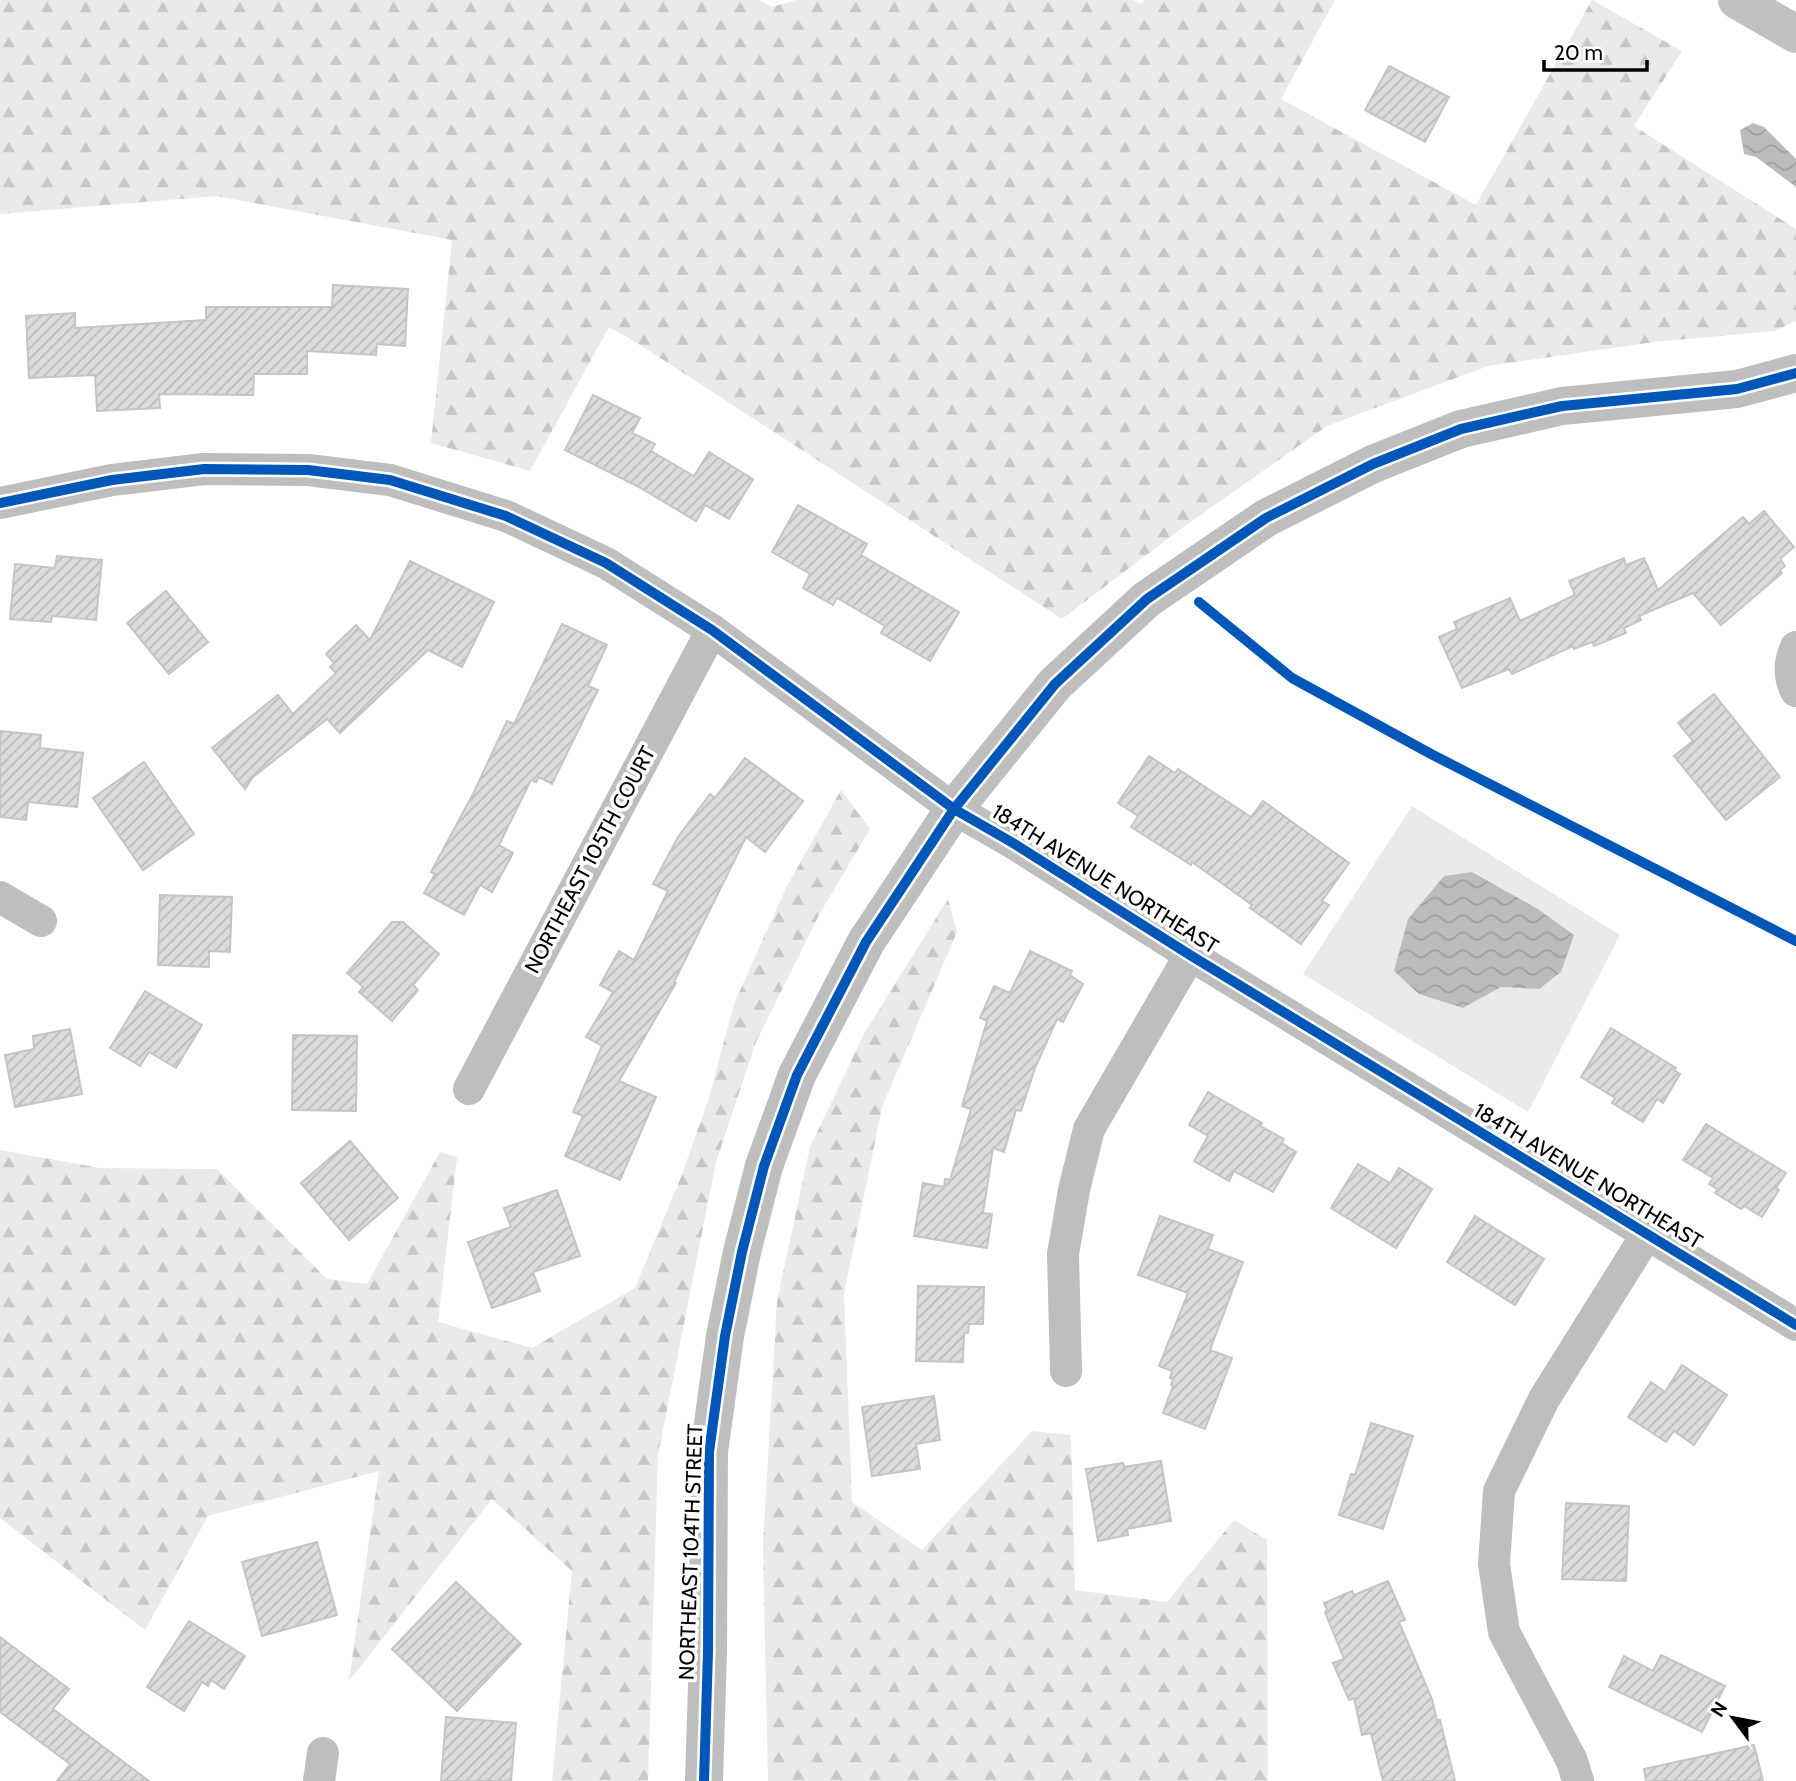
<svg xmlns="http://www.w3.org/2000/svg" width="1796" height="1781" font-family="Cabin,sans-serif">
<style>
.grass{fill:#eaeaea;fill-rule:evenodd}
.forest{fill:url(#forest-firs)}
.water{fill:url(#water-waves)}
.building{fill:url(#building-hatch);stroke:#c5c5c5;stroke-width:2}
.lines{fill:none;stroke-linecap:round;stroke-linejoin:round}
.minor{stroke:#bebebe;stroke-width:32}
.tertiary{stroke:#bebebe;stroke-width:38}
.secondary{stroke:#c1c1c1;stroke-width:38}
.cycleway-casing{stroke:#fff;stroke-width:15}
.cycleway{stroke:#0057b8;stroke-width:10}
.labels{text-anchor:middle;stroke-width:7;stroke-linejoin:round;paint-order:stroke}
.street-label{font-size:21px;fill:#000;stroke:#fff}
</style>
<defs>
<pattern id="forest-firs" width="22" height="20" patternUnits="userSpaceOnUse" patternTransform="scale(1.75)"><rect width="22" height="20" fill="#eaeaea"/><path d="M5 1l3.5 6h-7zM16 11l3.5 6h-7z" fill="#c7c7c7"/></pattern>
<pattern id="water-waves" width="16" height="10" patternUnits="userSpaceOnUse" patternTransform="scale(1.75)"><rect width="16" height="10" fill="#bcbcbc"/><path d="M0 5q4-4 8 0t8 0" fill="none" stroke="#a0a0a0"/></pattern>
<pattern id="building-hatch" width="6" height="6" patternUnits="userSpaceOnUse" patternTransform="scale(1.75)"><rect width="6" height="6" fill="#dcdcdc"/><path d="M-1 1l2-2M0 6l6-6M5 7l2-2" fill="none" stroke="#bbb"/></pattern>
</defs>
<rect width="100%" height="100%" fill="#fff"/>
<path class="grass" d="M 1412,806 L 1620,935 L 1528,1112 L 1303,974 ZM 1472,872 L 1538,909 L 1574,935 L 1539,989 L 1501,987 L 1463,1008 Z"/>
<g class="forest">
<path d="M 0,0 L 759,0 L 772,7 L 796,0 L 1133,0 L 1142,4 L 1144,0 L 1335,0 L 1281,99 L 1476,205 L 1592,0 L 1682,51 L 1634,126 L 1796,229 L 1796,321 L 1775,331 L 1654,342 L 1488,366 L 1327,426 L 1182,528 L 1062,619 L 634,341 L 609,327 L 530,471 L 431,443 L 452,240 L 216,196 L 0,214 Z"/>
<path d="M 841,790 L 870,829 L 820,913 L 756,1042 L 716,1162 L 658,1455 L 648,1781 L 552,1781 L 572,1571 L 492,1499 L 349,1681 L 379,1471 L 208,1516 L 145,1630 L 0,1518 L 0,1150 L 100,1168 L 217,1169 L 327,1279 L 367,1284 L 440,1152 L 457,1157 L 438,1322 L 532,1348 L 635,1288 L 681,1177 L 709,1098 L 734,1004 L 786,888 Z"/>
<path d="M 948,899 L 957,932 L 882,1107 L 844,1294 L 852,1502 L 922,1550 L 1032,1431 L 1071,1435 L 1075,1590 L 1167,1602 L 1234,1520 L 1267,1540 L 1268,1781 L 768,1781 L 763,1545 L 777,1301 L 810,1147 L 865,1032 Z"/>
</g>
<g class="water">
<path d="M 1753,123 L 1764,127 L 1796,159 L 1796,187 L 1756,157 L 1744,154 L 1740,130 Z"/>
<path d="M 1472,872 L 1538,909 L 1574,935 L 1561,972 L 1539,989 L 1501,987 L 1463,1008 L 1419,994 L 1394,971 L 1408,919 L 1444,876 Z"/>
</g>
<g class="building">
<path d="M 1389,66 L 1449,97 L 1425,142 L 1365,110 Z"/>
<path d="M 333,285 L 408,289 L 405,346 L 377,344 L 376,355 L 307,351 L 307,374 L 254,374 L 253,395 L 159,394 L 160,408 L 97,411 L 95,375 L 29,378 L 26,316 L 75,313 L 75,328 L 206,320 L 206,307 L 332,307 Z"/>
<path d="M 593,395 L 640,418 L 632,433 L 655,444 L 651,451 L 694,476 L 709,452 L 753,479 L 729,519 L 705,505 L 696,521 L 637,486 L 565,450 Z"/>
<path d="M 798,505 L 867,544 L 861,555 L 959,612 L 930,661 L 881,633 L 885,626 L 837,598 L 833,605 L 803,588 L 810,574 L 772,552 Z"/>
<path d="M 1764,511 L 1794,547 L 1780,559 L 1785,566 L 1780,570 L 1782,573 L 1721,625 L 1693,593 L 1639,616 L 1641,620 L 1624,628 L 1626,633 L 1594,646 L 1592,642 L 1574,649 L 1573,646 L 1512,674 L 1509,669 L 1462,688 L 1439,637 L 1457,629 L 1454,622 L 1510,598 L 1520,621 L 1575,595 L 1569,581 L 1624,558 L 1626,565 L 1644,558 L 1658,590 L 1743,517 L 1749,524 Z"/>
<path d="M 57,556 L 102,560 L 96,620 L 52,616 L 51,622 L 10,619 L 15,564 L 55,568 Z"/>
<path d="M 410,561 L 494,602 L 462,667 L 428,650 L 340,733 L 327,719 L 253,777 L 245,789 L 212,748 L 278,695 L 293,714 L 336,673 L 330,667 L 334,663 L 326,654 L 356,625 L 370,640 Z"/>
<path d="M 166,591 L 208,642 L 169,674 L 127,623 Z"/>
<path d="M 562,624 L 607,645 L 588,686 L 598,690 L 552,784 L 539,777 L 536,782 L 531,780 L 499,845 L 513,853 L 492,892 L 480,885 L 464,915 L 424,893 L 435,874 L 431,872 L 474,792 L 507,721 L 514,724 Z"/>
<path d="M 1714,694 L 1780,777 L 1726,820 L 1674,756 L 1693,741 L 1678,723 Z"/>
<path d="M 0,731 L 41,735 L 40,748 L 83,753 L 77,807 L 28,802 L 26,820 L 0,817 Z"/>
<path d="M 1149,756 L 1175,773 L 1178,769 L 1251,817 L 1263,801 L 1349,863 L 1322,901 L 1329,905 L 1301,944 L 1250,908 L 1252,905 L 1192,862 L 1191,865 L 1131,827 L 1138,816 L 1118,803 Z"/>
<path d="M 745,758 L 803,801 L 765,852 L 746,837 L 674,982 L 676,983 L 619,1081 L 656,1097 L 620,1180 L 565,1156 L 583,1116 L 573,1112 L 602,1046 L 586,1037 L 613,992 L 600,985 L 619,951 L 634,960 L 668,891 L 653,884 L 678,837 L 710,794 L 715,798 Z"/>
<path d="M 144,762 L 194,834 L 143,870 L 93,798 Z"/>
<path d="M 160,895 L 232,897 L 230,952 L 209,951 L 209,967 L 158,965 Z"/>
<path d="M 392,922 L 403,922 L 439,954 L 413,985 L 418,990 L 392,1021 L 359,992 L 363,987 L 347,973 Z"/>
<path d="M 1030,951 L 1072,971 L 1070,975 L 1083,984 L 1063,1022 L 1057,1019 L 1035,1068 L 1021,1111 L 1016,1110 L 1004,1152 L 993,1148 L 983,1213 L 992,1214 L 987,1248 L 914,1236 L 923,1183 L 944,1187 L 945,1179 L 950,1180 L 971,1109 L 962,1106 L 987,1021 L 980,1018 L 994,986 L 1010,993 Z"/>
<path d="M 145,991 L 202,1025 L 176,1068 L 149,1052 L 140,1066 L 110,1048 Z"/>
<path d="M 1611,1028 L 1676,1068 L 1674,1070 L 1680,1074 L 1663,1103 L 1657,1099 L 1643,1122 L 1612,1103 L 1615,1098 L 1581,1077 Z"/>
<path d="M 70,1029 L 82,1094 L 15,1107 L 5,1055 L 34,1049 L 33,1036 Z"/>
<path d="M 293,1035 L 357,1036 L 356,1111 L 292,1110 Z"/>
<path d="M 1208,1092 L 1262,1123 L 1260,1126 L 1284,1139 L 1282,1143 L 1296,1152 L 1273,1192 L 1234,1171 L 1229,1181 L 1194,1161 L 1208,1136 L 1189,1125 Z"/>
<path d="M 1706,1124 L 1786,1173 L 1776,1188 L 1779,1190 L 1762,1217 L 1744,1206 L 1741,1209 L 1715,1193 L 1717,1189 L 1709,1184 L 1713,1178 L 1683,1160 Z"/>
<path d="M 350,1141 L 398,1198 L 349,1240 L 301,1183 Z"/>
<path d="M 1358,1164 L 1390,1183 L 1399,1168 L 1432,1189 L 1396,1248 L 1331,1208 Z"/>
<path d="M 557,1190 L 580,1256 L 533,1272 L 540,1291 L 492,1308 L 468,1242 L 511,1227 L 504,1208 Z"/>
<path d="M 1160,1216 L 1213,1235 L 1208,1249 L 1243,1262 L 1210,1350 L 1232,1358 L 1205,1429 L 1163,1413 L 1173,1386 L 1171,1385 L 1173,1379 L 1170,1378 L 1172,1371 L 1159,1366 L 1188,1293 L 1138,1275 Z"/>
<path d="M 1475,1216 L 1544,1259 L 1515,1305 L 1447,1262 Z"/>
<path d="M 918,1286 L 984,1287 L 983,1324 L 969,1324 L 968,1333 L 964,1333 L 963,1362 L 916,1361 Z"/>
<path d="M 1682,1365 L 1727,1395 L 1694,1445 L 1674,1431 L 1666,1442 L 1628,1417 L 1651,1382 L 1665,1392 Z"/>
<path d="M 934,1396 L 940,1440 L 916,1444 L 920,1469 L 872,1476 L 862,1407 Z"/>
<path d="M 1371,1423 L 1413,1436 L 1383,1529 L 1339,1515 L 1351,1474 L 1355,1475 Z"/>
<path d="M 1161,1461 L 1171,1521 L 1127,1529 L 1128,1535 L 1098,1541 L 1086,1469 L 1123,1463 L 1124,1467 Z"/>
<path d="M 1566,1503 L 1629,1506 L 1626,1581 L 1562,1579 Z"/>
<path d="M 317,1542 L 337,1615 L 262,1636 L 242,1562 Z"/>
<path d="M 1388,1581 L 1405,1620 L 1399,1622 L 1432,1699 L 1437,1720 L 1440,1720 L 1455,1781 L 1383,1781 L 1371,1733 L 1362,1735 L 1354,1698 L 1349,1700 L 1333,1663 L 1344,1659 L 1325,1612 L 1327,1610 L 1324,1603 L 1352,1591 L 1354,1595 Z"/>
<path d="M 456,1582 L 521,1644 L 457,1711 L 392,1649 Z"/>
<path d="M 189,1621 L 245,1656 L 224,1689 L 211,1680 L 208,1686 L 202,1682 L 184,1711 L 147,1687 Z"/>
<path d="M 0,1637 L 69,1689 L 53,1709 L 149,1781 L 57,1781 L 70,1764 L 0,1712 Z"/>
<path d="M 1661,1655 L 1725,1686 L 1702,1732 L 1609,1687 L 1624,1656 L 1653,1671 Z"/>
<path d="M 446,1717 L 516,1723 L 511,1781 L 441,1781 Z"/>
<path d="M 1754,1745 L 1763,1781 L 1646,1781 L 1644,1769 Z"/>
</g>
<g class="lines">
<g class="minor">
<path d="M 0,503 L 112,480 L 204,469 L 308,470 L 390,480 L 506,516 L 606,563 L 712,630 L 954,809 L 1013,843 L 1190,955 L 1796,1325"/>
<path d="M 1796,647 C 1789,662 1789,677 1796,691"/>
<path d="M 0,897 L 41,921"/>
<path d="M 469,1089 L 712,630"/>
<path d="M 1066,1371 L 1063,1254 L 1074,1190 L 1089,1129 L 1190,955"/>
<path d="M 319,1781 L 323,1753"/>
<path d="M 1578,1781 L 1572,1761 L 1504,1632 L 1494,1564 L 1499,1491 L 1544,1399 L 1647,1234"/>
</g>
<path class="tertiary" d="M 704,1781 L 708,1652 L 709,1452 L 725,1336 L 742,1252 L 764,1166 L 797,1075 L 866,942 L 954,809 L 1055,684 L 1147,599 L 1266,518 L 1373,464 L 1461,429 L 1562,406 L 1737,389 L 1796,373"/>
<path class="secondary" d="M 1737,0 L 1796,34"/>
<g class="cycleway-casing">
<g id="cycleway">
<path d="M 0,503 L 112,480 L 204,469 L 308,470 L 390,480 L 506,516 L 606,563 L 712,630 L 954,809 L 1013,843 L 1190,955 L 1796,1325"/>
<path d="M 1199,602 L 1292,678 L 1431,754 L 1796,941"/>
<path d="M 704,1781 L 708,1652 L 709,1452 L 725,1336 L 742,1252 L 764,1166 L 797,1075 L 866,942 L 954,809 L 1055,684 L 1147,599 L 1266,518 L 1373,464 L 1461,429 L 1562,406 L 1737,389 L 1796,373"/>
</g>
</g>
<use href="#cycleway" class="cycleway"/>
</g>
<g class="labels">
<g class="street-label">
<text transform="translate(590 860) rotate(-62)" y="7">NORTHEAST 105TH COURT</text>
<text transform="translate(1105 879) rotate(32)" y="7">184TH AVENUE NORTHEAST</text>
<text transform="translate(1588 1176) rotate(31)" y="7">184TH AVENUE NORTHEAST</text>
<text transform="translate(691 1552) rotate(-88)" y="7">NORTHEAST 104TH STREET</text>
</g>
</g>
<g transform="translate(1733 1718) rotate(302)" stroke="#ffffff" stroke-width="5" paint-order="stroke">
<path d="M0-5L12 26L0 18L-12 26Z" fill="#000000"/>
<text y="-10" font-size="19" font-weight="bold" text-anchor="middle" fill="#000000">N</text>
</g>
<path d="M1544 60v10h103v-10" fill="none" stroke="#000000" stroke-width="3.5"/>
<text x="1554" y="60" font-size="21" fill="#000000" stroke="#ffffff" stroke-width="5" paint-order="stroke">20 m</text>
</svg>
